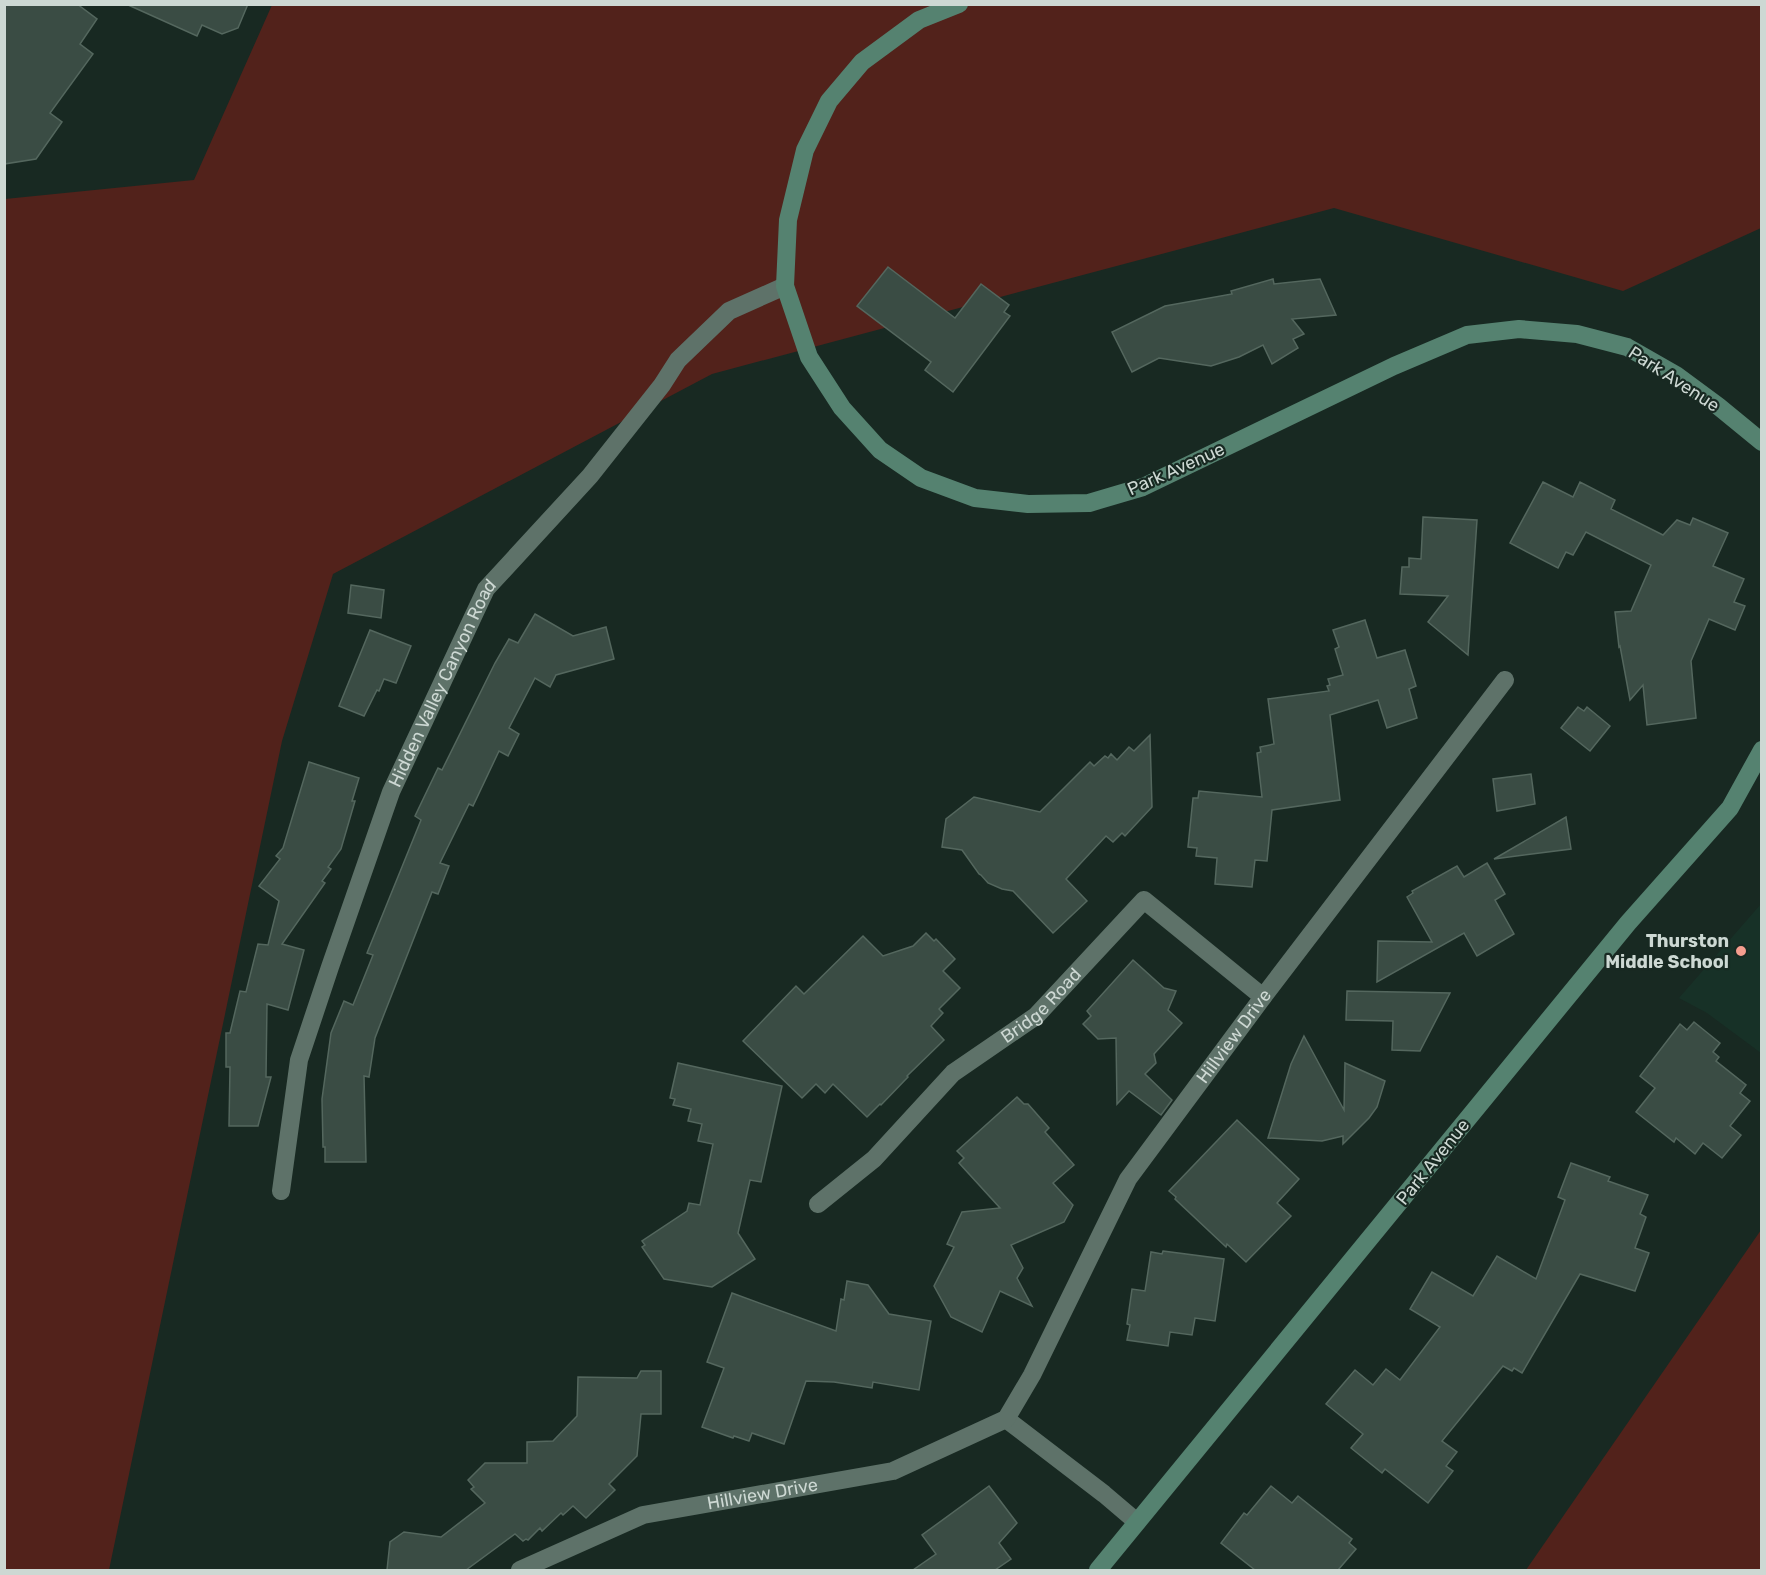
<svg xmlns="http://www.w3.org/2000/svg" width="1766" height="1575" font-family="Rubik,sans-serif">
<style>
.built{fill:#173127}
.green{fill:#52221b}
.building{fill:#3a4c44;stroke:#54675e;stroke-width:1.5}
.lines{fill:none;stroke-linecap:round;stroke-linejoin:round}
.street{stroke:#5e7269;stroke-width:18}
.secondary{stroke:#558270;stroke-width:18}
.poi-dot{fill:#f59d8e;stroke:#182922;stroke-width:2}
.labels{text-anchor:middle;stroke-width:4.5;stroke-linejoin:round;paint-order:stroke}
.street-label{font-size:18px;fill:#cdd8d3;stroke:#182922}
.poi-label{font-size:18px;font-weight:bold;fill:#cdd8d3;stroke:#182922;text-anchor:end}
</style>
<rect width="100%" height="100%" fill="#182922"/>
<path class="built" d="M 1761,904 L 1761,1053 L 1707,1013 L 1679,998 Z"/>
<g class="green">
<path d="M 272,5 L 1761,5 L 1761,228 L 1623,291 L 1334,208 L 712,374 L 333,574 L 282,741 L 109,1570 L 5,1570 L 5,199 L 194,180 Z"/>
<path d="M 1761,1230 L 1761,1570 L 1526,1570 Z"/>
</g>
<g class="building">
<path d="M 4,4 L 77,4 L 97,19 L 80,44 L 93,54 L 50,113 L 62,122 L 36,159 L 4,164 Z"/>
<path d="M 126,4 L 248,4 L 238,28 L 222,34 L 202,25 L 197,36 Z"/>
<path d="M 888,267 L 955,318 L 981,284 L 1009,305 L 1004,312 L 1010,316 L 953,392 L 925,370 L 931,362 L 857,306 Z"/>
<path d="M 1273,279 L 1274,284 L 1320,279 L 1336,315 L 1292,319 L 1304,334 L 1293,339 L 1298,348 L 1272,364 L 1263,345 L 1239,357 L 1211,366 L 1159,358 L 1132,372 L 1112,332 L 1165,306 L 1232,294 L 1231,291 Z"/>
<path d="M 1543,482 L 1573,497 L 1580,482 L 1615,500 L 1611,509 L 1663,535 L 1677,520 L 1690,525 L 1693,518 L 1728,533 L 1713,566 L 1744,579 L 1734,602 L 1745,606 L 1735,630 L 1709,619 L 1691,661 L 1696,718 L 1647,725 L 1643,685 L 1630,700 L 1620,646 L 1619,647 L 1615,612 L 1631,611 L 1651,565 L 1586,532 L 1573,555 L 1566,552 L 1558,568 L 1510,543 Z"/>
<path d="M 1423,517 L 1477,520 L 1468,655 L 1428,622 L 1448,596 L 1400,594 L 1402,567 L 1409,567 L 1409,558 L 1421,559 Z"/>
<path d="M 351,585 L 384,590 L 381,618 L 348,613 Z"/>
<path d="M 535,614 L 573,636 L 606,627 L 614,659 L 556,675 L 550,687 L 535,678 L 509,728 L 519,734 L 508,756 L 499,751 L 473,806 L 469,804 L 440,863 L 449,866 L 438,894 L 432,892 L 383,1017 L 375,1038 L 369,1077 L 364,1076 L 366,1162 L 325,1162 L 325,1147 L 323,1147 L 322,1099 L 331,1033 L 344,1001 L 353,1005 L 373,955 L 367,953 L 421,820 L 415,816 L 438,768 L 442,770 L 495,663 L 509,639 L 518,643 Z"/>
<path d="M 1365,620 L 1377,658 L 1405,650 L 1416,686 L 1409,689 L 1417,718 L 1387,728 L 1378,700 L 1330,715 L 1340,800 L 1272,810 L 1267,861 L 1255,860 L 1252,887 L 1215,884 L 1217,858 L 1196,856 L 1197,848 L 1188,847 L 1193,798 L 1198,798 L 1199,791 L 1262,797 L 1257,753 L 1261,752 L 1260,747 L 1274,744 L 1268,699 L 1329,691 L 1327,686 L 1330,685 L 1328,679 L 1343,675 L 1335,649 L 1339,647 L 1333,630 Z"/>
<path d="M 370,630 L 411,646 L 396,683 L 384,679 L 379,691 L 377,690 L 364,716 L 339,706 Z"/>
<path d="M 1578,707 L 1584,711 L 1587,707 L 1610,726 L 1590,751 L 1561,728 Z"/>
<path d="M 1150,735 L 1152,807 L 1125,836 L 1122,833 L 1113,842 L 1106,836 L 1066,879 L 1087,901 L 1053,933 L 1013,891 L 1002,889 L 988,883 L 981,875 L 979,874 L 962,850 L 942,847 L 946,819 L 974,797 L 1040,812 L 1090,762 L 1094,766 L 1105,756 L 1108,758 L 1111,754 L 1117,760 L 1129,747 L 1134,751 Z"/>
<path d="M 309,762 L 359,778 L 352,801 L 355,801 L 341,849 L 328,867 L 331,869 L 322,881 L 325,883 L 282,944 L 304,950 L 288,1010 L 267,1004 L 266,1077 L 271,1077 L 258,1126 L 229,1126 L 230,1067 L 226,1067 L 226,1033 L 230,1033 L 240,991 L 246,992 L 258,944 L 268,945 L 279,901 L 259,886 L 280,859 L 276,856 L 283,848 Z"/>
<path d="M 1531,774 L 1535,804 L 1497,811 L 1493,779 Z"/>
<path d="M 1566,817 L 1571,849 L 1494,859 Z"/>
<path d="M 1487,863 L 1505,894 L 1495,900 L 1514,934 L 1477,956 L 1464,933 L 1377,982 L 1378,941 L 1432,942 L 1407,897 L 1413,893 L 1412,891 L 1457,866 L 1464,877 Z"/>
<path d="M 926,933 L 934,941 L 936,939 L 955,959 L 943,971 L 960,988 L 939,1009 L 943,1013 L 931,1026 L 944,1040 L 907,1076 L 908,1077 L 881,1105 L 880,1104 L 867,1117 L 833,1084 L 825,1093 L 816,1084 L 802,1098 L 743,1041 L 796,986 L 804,994 L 863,936 L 883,956 L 913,946 Z"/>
<path d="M 1133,960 L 1164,988 L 1176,991 L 1168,1010 L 1182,1023 L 1154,1054 L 1156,1063 L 1145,1074 L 1172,1100 L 1161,1115 L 1129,1091 L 1117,1104 L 1116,1038 L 1098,1039 L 1083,1024 L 1091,1016 L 1087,1011 Z"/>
<path d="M 1347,991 L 1450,993 L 1420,1051 L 1392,1050 L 1393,1021 L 1346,1020 Z"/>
<path d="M 1694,1022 L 1720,1043 L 1713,1052 L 1719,1057 L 1716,1061 L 1746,1085 L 1740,1093 L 1750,1101 L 1730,1126 L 1741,1135 L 1722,1158 L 1703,1143 L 1695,1154 L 1676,1138 L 1674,1142 L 1636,1112 L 1655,1088 L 1640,1076 L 1680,1024 L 1687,1030 Z"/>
<path d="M 1304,1036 L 1344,1110 L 1345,1063 L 1385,1081 L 1377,1107 L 1369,1118 L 1343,1144 L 1343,1136 L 1322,1141 L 1268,1138 L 1291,1064 Z"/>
<path d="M 678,1063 L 782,1086 L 761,1182 L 750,1180 L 738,1233 L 755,1259 L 712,1287 L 664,1279 L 642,1247 L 645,1245 L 642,1241 L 687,1211 L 689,1203 L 700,1205 L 713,1144 L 698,1141 L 702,1124 L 688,1121 L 691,1109 L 673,1105 L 675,1099 L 670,1098 Z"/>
<path d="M 1017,1097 L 1024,1104 L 1028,1104 L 1049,1128 L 1045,1132 L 1074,1165 L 1053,1183 L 1073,1205 L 1064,1222 L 1011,1245 L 1023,1268 L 1017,1278 L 1032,1306 L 1000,1291 L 982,1332 L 951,1317 L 934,1286 L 954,1247 L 947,1244 L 962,1212 L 1000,1208 L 959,1163 L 964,1158 L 957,1151 Z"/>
<path d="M 1237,1120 L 1299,1179 L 1277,1203 L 1291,1216 L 1246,1262 L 1227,1244 L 1226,1247 L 1175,1199 L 1176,1197 L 1169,1191 Z"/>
<path d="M 1571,1163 L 1610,1177 L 1608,1181 L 1648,1195 L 1640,1214 L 1646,1217 L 1635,1248 L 1649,1253 L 1635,1291 L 1580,1274 L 1522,1373 L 1514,1368 L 1512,1371 L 1503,1366 L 1442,1441 L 1457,1452 L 1446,1466 L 1453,1471 L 1428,1503 L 1385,1469 L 1382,1473 L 1351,1448 L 1363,1434 L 1326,1404 L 1355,1370 L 1373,1385 L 1386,1369 L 1400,1380 L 1440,1327 L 1410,1309 L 1432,1272 L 1473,1296 L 1497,1256 L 1536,1279 L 1565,1200 L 1558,1197 Z"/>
<path d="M 1163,1251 L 1224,1259 L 1215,1321 L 1195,1318 L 1192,1335 L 1170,1332 L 1168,1346 L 1127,1340 L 1130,1325 L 1127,1324 L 1132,1289 L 1145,1291 L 1151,1252 L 1162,1254 Z"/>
<path d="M 847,1281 L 868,1285 L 889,1314 L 931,1321 L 919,1390 L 873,1382 L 872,1388 L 834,1382 L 806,1381 L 784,1444 L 752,1433 L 749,1441 L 734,1436 L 733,1438 L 702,1427 L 724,1368 L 707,1362 L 732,1293 L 836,1331 L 841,1299 L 844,1300 Z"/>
<path d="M 641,1371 L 661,1371 L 661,1414 L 641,1414 L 637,1456 L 609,1484 L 615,1490 L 586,1518 L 573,1506 L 563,1515 L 561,1513 L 542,1531 L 540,1528 L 528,1540 L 526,1539 L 523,1541 L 515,1534 L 466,1570 L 387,1570 L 390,1542 L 404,1532 L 441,1537 L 485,1503 L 471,1489 L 474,1487 L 468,1480 L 485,1463 L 527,1463 L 527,1442 L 553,1441 L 577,1416 L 578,1377 L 637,1378 Z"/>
<path d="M 989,1486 L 1017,1523 L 999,1543 L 1011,1559 L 995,1570 L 913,1570 L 936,1554 L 922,1535 Z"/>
<path d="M 1271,1486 L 1292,1503 L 1298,1496 L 1352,1539 L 1349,1543 L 1356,1549 L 1338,1570 L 1255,1570 L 1221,1543 L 1244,1513 L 1247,1515 Z"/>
</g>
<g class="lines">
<g class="street">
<path id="s1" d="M 281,1191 L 299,1060 L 330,967 L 391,792 L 486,589 L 590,476 L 662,385 L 678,360 L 729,311 L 785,286"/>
<path id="s2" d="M 818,1204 L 874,1159 L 953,1073 L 1036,1016 L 1144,900 L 1263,997"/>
<path d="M 1006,1419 L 1104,1494 L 1137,1522"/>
<path id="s3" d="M 520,1570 L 643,1515 L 893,1471 L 1006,1419 L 1032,1375 L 1128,1179 L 1263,997 L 1505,680"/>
</g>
<g class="secondary">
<path d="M 959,4 L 919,20 L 862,62 L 829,101 L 805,150 L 788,220 L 785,286 L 809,357 L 842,408 L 880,450 L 921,478 L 975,498 L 1028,504 L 1089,503 L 1143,487 L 1394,366 L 1467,335 L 1519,329 L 1577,334 L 1627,347 L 1676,375 L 1718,406 L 1762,442"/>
<path d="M 1098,1570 L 1628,923 L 1730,808 L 1762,750"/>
</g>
</g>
<circle class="poi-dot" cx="1741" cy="951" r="6"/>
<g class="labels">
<g class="street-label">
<text transform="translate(1674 379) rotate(33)" y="6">Park Avenue</text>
<text transform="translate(1176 469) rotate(-24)" y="6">Park Avenue</text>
<text dy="6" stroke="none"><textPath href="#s1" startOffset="536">Hidden Valley Canyon Road</textPath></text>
<text dy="6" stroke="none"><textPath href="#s2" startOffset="300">Bridge Road</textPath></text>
<text dy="6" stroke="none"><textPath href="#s3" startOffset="960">Hillview Drive</textPath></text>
<text transform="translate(1433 1162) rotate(-51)" y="6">Park Avenue</text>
<text dy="6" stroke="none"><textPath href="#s3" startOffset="256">Hillview Drive</textPath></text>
</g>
<g class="poi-label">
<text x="1729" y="947">Thurston<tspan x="1729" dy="21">Middle School</tspan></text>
</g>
</g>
<rect width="1766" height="1575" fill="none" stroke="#cdd8d3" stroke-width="12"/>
</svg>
